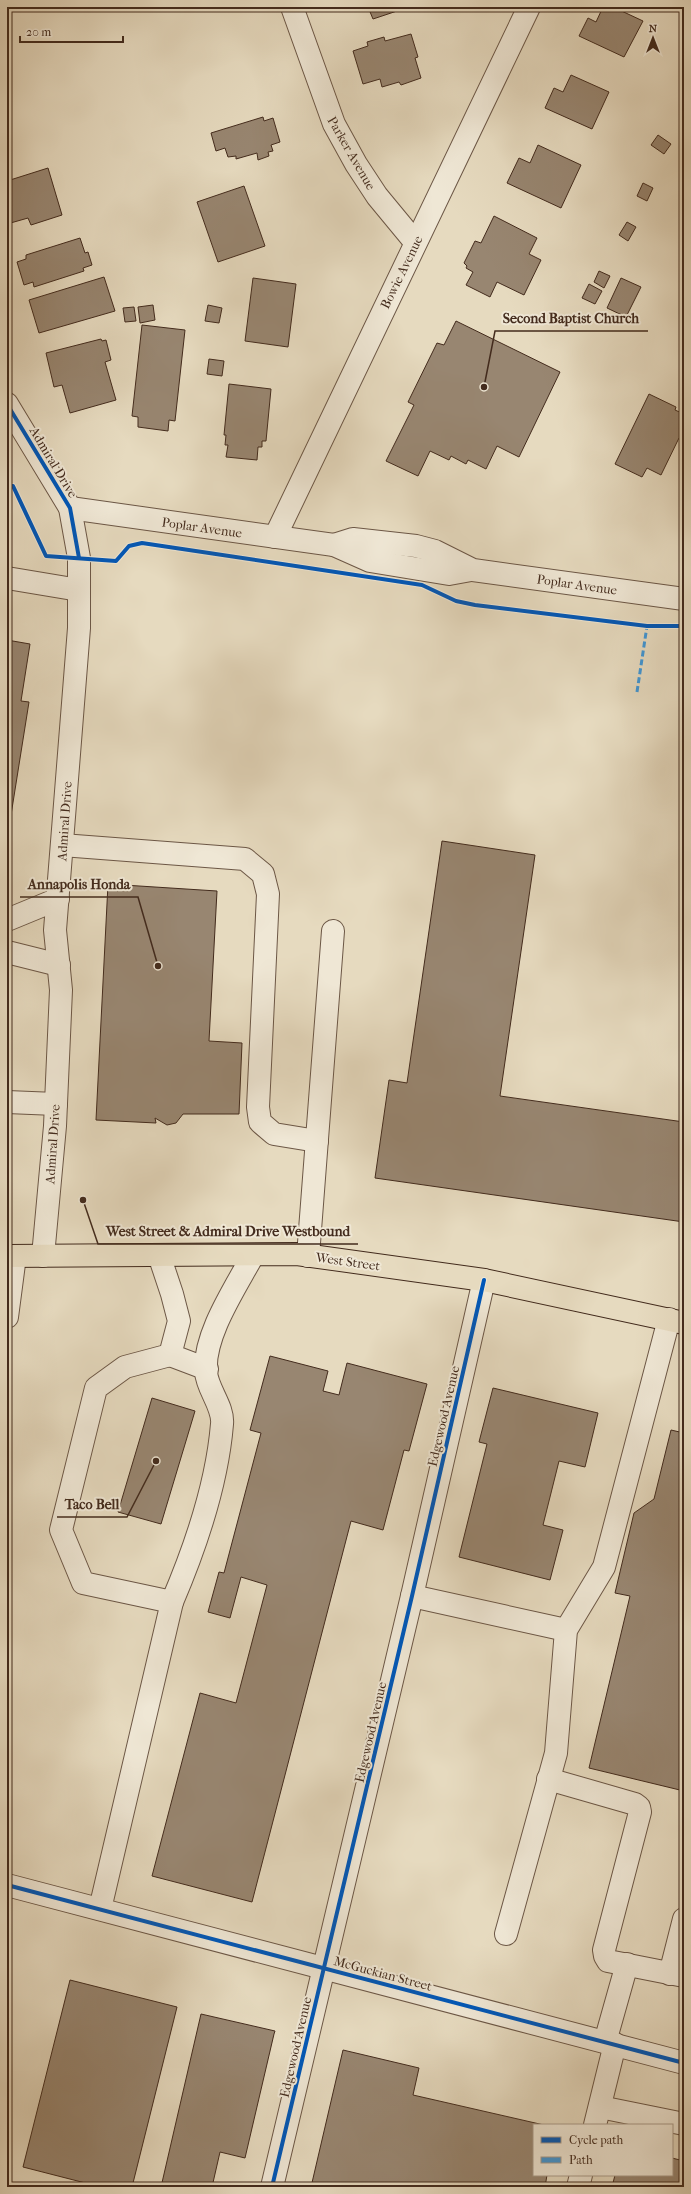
<svg xmlns="http://www.w3.org/2000/svg" width="691" height="2194" font-family="'IM FELL French Canon',serif">
<style>
.building{fill:#988671;stroke:#432b1d}
.lines{fill:none;stroke-linecap:round;stroke-linejoin:round}
.minor-casing{stroke:#6c5746;stroke-width:24}
.major-casing{stroke:#432b1d;stroke-width:24}
.minor{stroke:#efe7d5;stroke-width:22}
.major{stroke:#e6dabf;stroke-width:22}
.quiet{stroke:#4096d5;stroke-width:3;stroke-dasharray:6 3;stroke-linecap:butt}
.cycleway-casing{stroke:#efe7d5;stroke-width:6}
.cycleway{stroke:#0057b8;stroke-width:4}
.labels{text-anchor:middle;stroke-width:4;stroke-linejoin:round;paint-order:stroke}
.street-label{font-size:13px;fill:#432b1d;stroke:#efe7d5}
.leader{fill:none;stroke:#432b1d;stroke-width:1.5}
.callout-dot{fill:#432b1d;stroke:#efe7d5;stroke-width:1.5}
.callout-label{font-size:14px;text-anchor:middle;font-weight:bold;fill:#432b1d;stroke:#efe7d5;stroke-width:4;stroke-linejoin:round;paint-order:stroke}
</style>
<rect width="100%" height="100%" fill="#e6dabf"/>
<filter id="stains"><feTurbulence type="fractalNoise" baseFrequency=".005" numOctaves="4"/><feColorMatrix values="0 0 0 0 .2 0 0 0 0 .09 0 0 0 0 .02 0 0 0 .5 -.17"/></filter>
<radialGradient id="worn" r=".72"><stop offset=".6" stop-color="#630" stop-opacity="0"/><stop offset="1" stop-color="#630" stop-opacity=".3"/></radialGradient>
<g class="building">
<path d="M 368,7 L 409,7 L 373,19 Z"/>
<path d="M 603,7 L 613,7 L 643,21 L 624,57 L 579,36 L 588,18 L 596,22 Z"/>
<path d="M 411,34 L 418,57 L 415,58 L 421,78 L 401,85 L 399,82 L 382,87 L 380,79 L 363,84 L 353,51 L 368,46 L 367,42 L 384,37 L 385,41 Z"/>
<path d="M 571,75 L 609,92 L 592,129 L 545,108 L 554,88 L 563,92 Z"/>
<path d="M 263,117 L 264,121 L 273,118 L 280,142 L 271,145 L 273,151 L 268,152 L 269,156 L 258,160 L 257,153 L 236,159 L 236,156 L 228,157 L 225,148 L 216,151 L 211,133 Z"/>
<path d="M 658,135 L 671,144 L 664,154 L 651,145 Z"/>
<path d="M 538,145 L 581,165 L 561,208 L 507,183 L 519,158 L 530,163 Z"/>
<path d="M 48,168 L 62,215 L 31,225 L 28,218 L 7,224 L 7,181 Z"/>
<path d="M 643,183 L 653,188 L 647,201 L 637,196 Z"/>
<path d="M 244,186 L 265,246 L 218,262 L 197,202 Z"/>
<path d="M 494,216 L 537,238 L 529,254 L 541,260 L 524,295 L 497,282 L 490,297 L 466,285 L 473,272 L 466,268 L 467,266 L 464,263 L 475,241 L 481,243 Z"/>
<path d="M 627,222 L 636,227 L 628,241 L 619,235 Z"/>
<path d="M 80,238 L 85,253 L 88,252 L 92,265 L 83,268 L 84,271 L 34,287 L 33,282 L 24,285 L 17,262 L 26,259 L 26,255 Z"/>
<path d="M 599,271 L 610,276 L 604,288 L 594,282 Z"/>
<path d="M 104,277 L 115,311 L 39,333 L 29,300 Z"/>
<path d="M 253,278 L 296,284 L 288,347 L 245,341 Z"/>
<path d="M 621,278 L 641,287 L 626,317 L 607,308 Z"/>
<path d="M 589,284 L 602,291 L 595,304 L 582,298 Z"/>
<path d="M 153,305 L 155,320 L 140,323 L 138,307 Z"/>
<path d="M 208,305 L 222,308 L 219,323 L 205,321 Z"/>
<path d="M 134,307 L 136,321 L 125,322 L 123,308 Z"/>
<path d="M 456,321 L 560,372 L 519,457 L 497,446 L 486,469 L 468,460 L 466,464 L 451,456 L 449,460 L 430,451 L 418,476 L 386,461 L 414,405 L 408,402 L 437,343 L 444,345 Z"/>
<path d="M 142,325 L 185,330 L 175,421 L 169,420 L 168,431 L 138,427 L 138,417 L 132,416 Z"/>
<path d="M 101,339 L 102,341 L 106,340 L 111,360 L 105,362 L 116,400 L 70,413 L 62,385 L 54,387 L 46,353 Z"/>
<path d="M 209,359 L 224,361 L 222,376 L 207,374 Z"/>
<path d="M 229,384 L 271,389 L 266,441 L 262,441 L 262,447 L 258,447 L 257,460 L 226,457 L 228,445 L 225,445 L 226,435 L 224,435 Z"/>
<path d="M 649,394 L 676,407 L 675,410 L 684,414 L 684,439 L 679,438 L 661,475 L 647,468 L 642,477 L 615,464 Z"/>
<path d="M 7,640 L 30,644 L 21,701 L 29,702 L 11,815 L 7,815 Z"/>
<path d="M 442,841 L 535,855 L 500,1096 L 684,1122 L 684,1222 L 375,1178 L 389,1080 L 407,1083 Z"/>
<path d="M 108,884 L 217,891 L 209,1041 L 242,1043 L 239,1114 L 183,1114 L 176,1123 L 167,1125 L 155,1118 L 156,1123 L 96,1120 Z"/>
<path d="M 270,1356 L 328,1371 L 323,1391 L 339,1395 L 347,1363 L 427,1384 L 409,1451 L 404,1450 L 383,1530 L 351,1521 L 252,1902 L 152,1876 L 200,1693 L 236,1703 L 267,1585 L 241,1577 L 230,1618 L 208,1612 L 219,1572 L 224,1573 L 261,1433 L 250,1430 Z"/>
<path d="M 493,1388 L 598,1413 L 585,1467 L 559,1461 L 543,1525 L 563,1530 L 550,1580 L 459,1557 L 487,1444 L 479,1442 Z"/>
<path d="M 152,1398 L 195,1411 L 161,1524 L 118,1512 Z"/>
<path d="M 671,1430 L 684,1433 L 684,1791 L 589,1768 L 630,1596 L 615,1593 L 634,1513 L 654,1499 Z"/>
<path d="M 70,1980 L 177,2007 L 132,2187 L 101,2187 L 23,2167 Z"/>
<path d="M 201,2014 L 275,2031 L 274,2034 L 245,2158 L 220,2152 L 212,2187 L 161,2187 Z"/>
<path d="M 343,2050 L 419,2068 L 413,2095 L 544,2125 L 534,2125 L 534,2175 L 547,2175 L 545,2187 L 311,2187 Z"/>
<path d="M 672,2158 L 684,2161 L 684,2187 L 612,2187 L 615,2175 L 672,2175 Z"/>
</g>
<g class="lines">
<g class="minor-casing">
<g id="minor">
<path d="M 292,7 L 334,124 L 356,164 L 377,196 L 415,242"/>
<path d="M 7,404 L 70,508 L 79,558 L 79,628 L 55,930 L 61,990 L 55,1126 L 43,1256"/>
<path d="M 70,508 L 334,545 L 370,561 L 449,574 L 471,570"/>
<path d="M 275,537 L 529,7"/>
<path d="M 334,545 L 353,539 L 416,546 L 435,551 L 473,570 L 684,599"/>
<path d="M 7,578 L 79,590"/>
<path d="M 62,845 L 245,859 L 263,874 L 268,894 L 258,1107 L 260,1122 L 274,1134 L 317,1141"/>
<path d="M 7,920 L 58,899"/>
<path d="M 7,952 L 59,965"/>
<path d="M 7,1102 L 56,1104"/>
<path d="M 159,1255 L 172,1294 L 179,1321 L 170,1355 L 125,1367 L 96,1388 L 61,1530 L 83,1583 L 172,1602 C 196,1546 217,1485 222,1424 C 224,1407 207,1389 206,1372 C 203,1335 236,1287 253,1255"/>
<path d="M 308,1256 L 333,931"/>
<path d="M 7,1317 L 15,1256"/>
<path d="M 170,1355 L 207,1369"/>
<path d="M 412,1596 L 566,1630"/>
<path d="M 548,1779 L 635,1804 L 639,1807 L 640,1812 L 604,1950 L 605,1956 L 608,1961 L 684,1976"/>
<path d="M 7,1885 L 684,2063"/>
<path d="M 100,1909 L 172,1602"/>
<path d="M 506,1934 L 556,1753 L 566,1630 L 604,1567 L 669,1319"/>
<path d="M 670,1974 L 684,1919"/>
<path d="M 605,2042 L 627,1964"/>
<path d="M 600,2107 L 684,2124"/>
<path d="M 595,2125 L 615,2044"/>
<path d="M 272,2187 L 412,1596 L 484,1280"/>
<path d="M 578,2187 L 581,2175"/>
</g>
</g>
<g class="major-casing">
<path id="major" d="M 7,1256 L 297,1254 L 484,1280 L 684,1323"/>
</g>
<use href="#minor" class="minor"/>
<use href="#major" class="major"/>
<path class="quiet" d="M 637,692 L 647,626"/>
<g class="cycleway-casing">
<g id="cycleway">
<path d="M 7,404 L 70,508 L 79,558"/>
<path d="M 7,486 L 13,486 L 46,556 L 116,561 L 129,546 L 142,543 L 422,585 L 456,601 L 475,605 L 647,626 L 684,626"/>
<path d="M 7,1885 L 684,2063"/>
<path d="M 272,2187 L 412,1596 L 484,1280"/>
</g>
</g>
<use href="#cycleway" class="cycleway"/>
</g>
<g class="labels">
<g class="street-label">
<text transform="translate(352 153) rotate(60)" y="5">Parker Avenue</text>
<text transform="translate(401 272) rotate(-64)" y="5">Bowie Avenue</text>
<text transform="translate(54 462) rotate(59)" y="5">Admiral Drive</text>
<text transform="translate(202 527) rotate(8)" y="5">Poplar Avenue</text>
<text transform="translate(577 584) rotate(8)" y="5">Poplar Avenue</text>
<text transform="translate(64 821) rotate(-86)" y="5">Admiral Drive</text>
<text transform="translate(52 1144) rotate(-86)" y="5">Admiral Drive</text>
<text transform="translate(348 1261) rotate(8)" y="5">West Street</text>
<text transform="translate(443 1416) rotate(-77)" y="5">Edgewood Avenue</text>
<text transform="translate(370 1732) rotate(-77)" y="5">Edgewood Avenue</text>
<text transform="translate(383 1973) rotate(15)" y="5">McGuckian Street</text>
<text transform="translate(295 2047) rotate(-77)" y="5">Edgewood Avenue</text>
</g>
</g>
<path class="leader" d="M484 387L495 331H648M158 966L138 897H20M83 1200L98 1244H358M156 1461L127 1517H57"/>
<g class="callout-dot">
<circle cx="484" cy="387" r="4"/>
<circle cx="158" cy="966" r="4"/>
<circle cx="83" cy="1200" r="4"/>
<circle cx="156" cy="1461" r="4"/>
</g>
<g class="callout-label">
<text x="571" y="323">Second Baptist Church</text>
<text x="79" y="889">Annapolis Honda</text>
<text x="228" y="1236">West Street &amp; Admiral Drive Westbound</text>
<text x="92" y="1509">Taco Bell</text>
</g>
<rect width="691" height="2194" fill="none" stroke="#e6dabf" stroke-width="24"/>
<rect x="8" y="8" width="675" height="2178" fill="none" stroke="#432b1d" stroke-width="2"/>
<rect x="12" y="12" width="667" height="2170" fill="none" stroke="#432b1d"/>
<rect x="533" y="2124" width="140" height="52" fill="#efe7d5" stroke="#aa9c8b"/>
<rect x="541" y="2137" width="20" height="6" fill="#0057b8" stroke="#aa9c8b"/>
<text x="569" y="2144" font-size="12" fill="#432b1d">Cycle path</text>
<rect x="541" y="2157" width="20" height="6" fill="#4096d5" stroke="#aa9c8b"/>
<text x="569" y="2164" font-size="12" fill="#432b1d">Path</text>
<g transform="translate(653 38)" stroke="#efe7d5" stroke-width="3" paint-order="stroke">
<path d="M0-3L7 15L0 10L-7 15Z" fill="#432b1d"/>
<text y="-6" font-size="11" font-weight="bold" text-anchor="middle" fill="#432b1d">N</text>
</g>
<path d="M20 36v6h103v-6" fill="none" stroke="#432b1d" stroke-width="2"/>
<text x="26" y="36" font-size="12" fill="#432b1d" stroke="#efe7d5" stroke-width="3" paint-order="stroke">20 m</text>
<rect width="100%" height="100%" filter="url(#stains)"/>
<rect width="100%" height="100%" fill="url(#worn)"/>
</svg>
